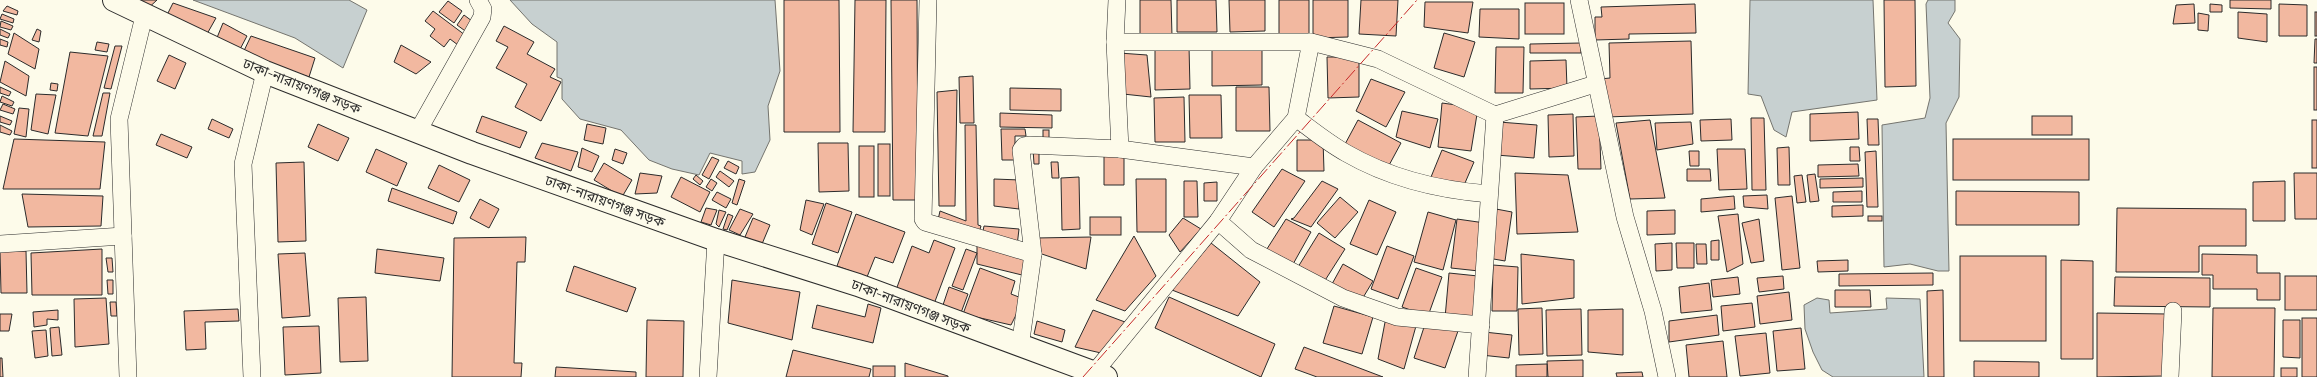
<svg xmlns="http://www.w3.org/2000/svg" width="2317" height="377" font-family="Barlow,'Noto Sans Bengali',sans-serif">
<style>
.water{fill:#c7d0d0;stroke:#74746e}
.building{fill:#f2b8a0;stroke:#2b2b2b}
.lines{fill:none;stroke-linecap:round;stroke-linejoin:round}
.street-casing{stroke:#2b2b2b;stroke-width:18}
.highway-casing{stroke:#2b2b2b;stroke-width:24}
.street{stroke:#fdfbea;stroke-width:17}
.highway{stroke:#fdfbea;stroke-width:22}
.power{stroke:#c62828;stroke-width:1;stroke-dasharray:14 3 2 3;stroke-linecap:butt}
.labels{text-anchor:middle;stroke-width:3;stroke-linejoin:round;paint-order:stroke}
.street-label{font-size:14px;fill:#2b2b2b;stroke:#fdfbea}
</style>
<rect width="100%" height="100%" fill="#fdfbea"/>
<g class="water">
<path d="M 193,0 L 349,0 L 367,10 L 343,68 L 295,38 Z"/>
<path d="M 510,0 L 775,0 L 780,71 L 768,106 L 770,140 L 755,172 L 742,174 L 742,161 L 710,153 L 699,175 L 672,169 L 649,160 L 621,130 L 580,119 L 562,99 L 562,79 L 557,77 L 557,42 L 532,24 Z"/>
<path d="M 1750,0 L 1873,0 L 1877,100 L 1792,112 L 1786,137 L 1774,130 L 1761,96 L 1748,94 Z"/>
<path d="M 1928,0 L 1955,0 L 1955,11 L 1948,23 L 1960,39 L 1959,97 L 1946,123 L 1949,271 L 1938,271 L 1910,264 L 1884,267 L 1882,125 L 1925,118 L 1930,98 L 1926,4 Z"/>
<path d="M 1817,298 L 1829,300 L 1830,313 L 1887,309 L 1886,298 L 1920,299 L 1924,377 L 1833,377 L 1822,370 L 1813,352 L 1805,329 L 1804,305 Z"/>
</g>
<g class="building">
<path d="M 122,0 L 157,0 L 144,12 Z"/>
<path d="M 784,0 L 839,0 L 840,132 L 784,132 Z"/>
<path d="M 855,0 L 886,0 L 885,132 L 853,132 Z"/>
<path d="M 891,0 L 917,0 L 918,200 L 893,200 Z"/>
<path d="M 1140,0 L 1171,0 L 1172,36 L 1140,37 Z"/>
<path d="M 1177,0 L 1216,0 L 1217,32 L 1177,32 Z"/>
<path d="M 1229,0 L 1265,0 L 1265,31 L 1230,32 Z"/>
<rect x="1279" y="0" width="30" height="34"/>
<path d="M 1313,0 L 1348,0 L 1348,37 L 1313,38 Z"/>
<path d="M 1361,0 L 1398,0 L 1396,36 L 1359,34 Z"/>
<path d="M 1884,0 L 1915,0 L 1916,86 L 1885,87 Z"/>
<path d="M 2230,0 L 2271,0 L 2271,9 L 2230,8 Z"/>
<path d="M 448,1 L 462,11 L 454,23 L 439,12 Z"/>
<path d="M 1425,2 L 1473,2 L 1468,33 L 1424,27 Z"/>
<path d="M 173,3 L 216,18 L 207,34 L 167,15 Z"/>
<rect x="1525" y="3" width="39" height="31"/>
<path d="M 1695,4 L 1696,33 L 1629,34 L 1629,39 L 1595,40 L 1595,17 L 1602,17 L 1601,7 Z"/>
<path d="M 2194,4 L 2195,23 L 2173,24 L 2176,5 Z"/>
<path d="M 2210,4 L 2222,5 L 2222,12 L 2210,12 Z"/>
<path d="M 2279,4 L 2307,5 L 2307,36 L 2279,36 Z"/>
<path d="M 7,6 L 18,11 L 17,15 L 3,11 Z"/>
<path d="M 1480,9 L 1519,9 L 1519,39 L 1479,37 Z"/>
<path d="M 433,11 L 469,38 L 462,48 L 450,39 L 444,47 L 430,36 L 435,29 L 425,21 Z"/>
<path d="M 2238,12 L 2267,14 L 2267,42 L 2238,38 Z"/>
<rect x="2315" y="12" width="2" height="24"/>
<path d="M 2198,13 L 2209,15 L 2208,31 L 2198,30 Z"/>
<path d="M 2,14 L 14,19 L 13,23 L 0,19 Z"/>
<path d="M 464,15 L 476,24 L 468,33 L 457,25 Z"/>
<path d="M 1,21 L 13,26 L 11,30 L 0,27 Z"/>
<path d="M 223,23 L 247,36 L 238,53 L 214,45 Z"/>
<path d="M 504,26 L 534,42 L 527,54 L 555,69 L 550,77 L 561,82 L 541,121 L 515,107 L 527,84 L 496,68 L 508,47 L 496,41 Z"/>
<path d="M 0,29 L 10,34 L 8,38 L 0,35 Z"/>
<path d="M 37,29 L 41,31 L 39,42 L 32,40 Z"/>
<path d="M 14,33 L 39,49 L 35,69 L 8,54 Z"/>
<path d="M 1444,33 L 1475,42 L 1464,77 L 1434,68 Z"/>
<path d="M 251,36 L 315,58 L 309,77 L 242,55 Z"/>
<path d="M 0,39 L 8,42 L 7,47 L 0,45 Z"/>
<path d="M 2315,39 L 2317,39 L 2317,63 L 2314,63 Z"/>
<path d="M 1691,41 L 1693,114 L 1606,117 L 1600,79 L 1610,78 L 1609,43 Z"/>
<path d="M 97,42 L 109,44 L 107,52 L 95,50 Z"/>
<path d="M 1581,43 L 1581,53 L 1530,53 L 1530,44 Z"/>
<path d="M 401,45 L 431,62 L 416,74 L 394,62 Z"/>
<path d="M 115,46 L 122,46 L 111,89 L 104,88 Z"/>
<path d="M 1189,46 L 1190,89 L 1155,90 L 1155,47 Z"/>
<path d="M 1212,47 L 1262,47 L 1262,85 L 1212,86 Z"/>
<path d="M 1496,47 L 1524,47 L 1523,93 L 1495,93 Z"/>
<path d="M 70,52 L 108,56 L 88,136 L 55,133 Z"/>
<path d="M 1119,53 L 1147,55 L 1151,97 L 1123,94 Z"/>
<path d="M 169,55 L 186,63 L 175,89 L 157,81 Z"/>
<path d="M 1327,57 L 1359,57 L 1359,97 L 1328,98 Z"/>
<path d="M 1566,60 L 1567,88 L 1530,89 L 1530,61 Z"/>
<path d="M 5,61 L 29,76 L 26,96 L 0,82 Z"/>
<rect x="2314" y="67" width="3" height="43"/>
<path d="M 973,76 L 974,123 L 960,123 L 959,77 Z"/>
<path d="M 1371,79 L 1405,92 L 1386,127 L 1356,111 Z"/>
<path d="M 51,83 L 58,84 L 57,91 L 50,90 Z"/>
<path d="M 0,87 L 11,92 L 9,96 L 0,93 Z"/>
<path d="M 1236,87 L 1269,87 L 1270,131 L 1236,131 Z"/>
<path d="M 1010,88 L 1061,89 L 1061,111 L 1010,110 Z"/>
<path d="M 957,90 L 955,206 L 939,206 L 937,92 Z"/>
<path d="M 103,93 L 110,93 L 102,136 L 93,136 Z"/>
<path d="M 36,94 L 56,95 L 48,134 L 31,130 Z"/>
<path d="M 1189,95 L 1221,95 L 1222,138 L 1190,138 Z"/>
<path d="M 2,96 L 14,102 L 12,106 L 0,102 Z"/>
<path d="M 1184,97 L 1185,142 L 1155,142 L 1154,98 Z"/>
<path d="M 1442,103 L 1478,108 L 1471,151 L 1438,147 Z"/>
<path d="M 3,104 L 15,109 L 13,114 L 0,110 Z"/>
<path d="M 19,108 L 29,109 L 26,137 L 14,134 Z"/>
<path d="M 1402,111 L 1438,119 L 1430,148 L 1396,137 Z"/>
<path d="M 1858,112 L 1859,139 L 1810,141 L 1810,114 Z"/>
<path d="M 1000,113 L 1052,115 L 1052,128 L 1000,127 Z"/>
<path d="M 1573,114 L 1574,156 L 1549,157 L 1548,115 Z"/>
<path d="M 0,116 L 12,121 L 10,125 L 0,122 Z"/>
<path d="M 482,116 L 527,132 L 520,148 L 476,132 Z"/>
<path d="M 1599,116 L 1601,169 L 1578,169 L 1576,117 Z"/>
<rect x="2032" y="116" width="40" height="19"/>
<path d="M 1751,118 L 1764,118 L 1766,190 L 1752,190 Z"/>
<path d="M 212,119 L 233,129 L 229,138 L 208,129 Z"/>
<path d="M 1731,119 L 1732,140 L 1701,141 L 1700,120 Z"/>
<path d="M 1867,119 L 1878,119 L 1879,145 L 1868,145 Z"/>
<path d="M 1358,120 L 1401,143 L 1387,169 L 1344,146 Z"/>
<path d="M 1650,120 L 1665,198 L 1630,199 L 1616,123 Z"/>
<rect x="2312" y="120" width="5" height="48"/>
<path d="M 1499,122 L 1537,125 L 1534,158 L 1496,155 Z"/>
<path d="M 1691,122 L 1693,144 L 1657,150 L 1655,123 Z"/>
<path d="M 318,124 L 349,138 L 338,161 L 308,147 Z"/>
<path d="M 587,124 L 606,128 L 603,144 L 584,140 Z"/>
<path d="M 0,125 L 12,131 L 10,135 L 0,132 Z"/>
<path d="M 965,125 L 976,125 L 978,225 L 981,226 L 978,236 L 938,220 L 940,211 L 966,221 Z"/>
<path d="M 1001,129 L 1025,129 L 1026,136 L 1015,136 L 1015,160 L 1002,160 Z"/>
<rect x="1043" y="130" width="6" height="11"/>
<path d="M 161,134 L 192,147 L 187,158 L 156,145 Z"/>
<path d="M 14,139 L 105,142 L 100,189 L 3,189 Z"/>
<rect x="1953" y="139" width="136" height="41"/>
<path d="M 1297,140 L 1323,140 L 1324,171 L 1297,171 Z"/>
<path d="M 542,143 L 578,152 L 571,171 L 535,158 Z"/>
<path d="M 818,143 L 848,143 L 849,191 L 819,192 Z"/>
<rect x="878" y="144" width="12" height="52"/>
<rect x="859" y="146" width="15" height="51"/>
<path d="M 1789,147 L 1790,185 L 1778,185 L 1777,148 Z"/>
<path d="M 1850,147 L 1859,147 L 1860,161 L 1850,161 Z"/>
<path d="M 582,148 L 599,156 L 592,172 L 578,167 Z"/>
<path d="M 376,149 L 407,163 L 397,186 L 366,172 Z"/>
<path d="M 615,149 L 627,153 L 623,164 L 612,160 Z"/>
<path d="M 1033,149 L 1039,149 L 1039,164 L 1034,164 Z"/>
<path d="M 1717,149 L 1745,149 L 1747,189 L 1719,190 Z"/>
<path d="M 1442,150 L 1474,162 L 1462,190 L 1431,177 Z"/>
<path d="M 1689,151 L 1699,151 L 1699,166 L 1690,166 Z"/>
<path d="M 1876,151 L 1878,207 L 1867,207 L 1865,152 Z"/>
<path d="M 1124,155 L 1124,185 L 1104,185 L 1104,156 Z"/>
<path d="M 712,157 L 719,160 L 709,179 L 702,175 Z"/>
<path d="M 728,161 L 739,167 L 736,174 L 724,168 Z"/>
<path d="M 304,162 L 306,241 L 278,242 L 276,163 Z"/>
<path d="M 1051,162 L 1058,162 L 1059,178 L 1052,178 Z"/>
<path d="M 604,163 L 632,180 L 622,197 L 594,180 Z"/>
<path d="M 1858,164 L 1859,176 L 1818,177 L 1818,165 Z"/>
<path d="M 439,165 L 470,180 L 459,202 L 428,188 Z"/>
<path d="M 1282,169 L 1305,181 L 1274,227 L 1252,212 Z"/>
<path d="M 1687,169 L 1710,169 L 1711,181 L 1687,181 Z"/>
<path d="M 720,171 L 734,181 L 729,187 L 716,177 Z"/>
<path d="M 640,173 L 662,176 L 657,193 L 635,194 Z"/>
<path d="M 1515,173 L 1568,175 L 1578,232 L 1517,234 Z"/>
<path d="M 2294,173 L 2317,173 L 2317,219 L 2295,219 Z"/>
<path d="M 1815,174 L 1819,201 L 1810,202 L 1807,175 Z"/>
<path d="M 696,175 L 703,181 L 700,185 L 693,179 Z"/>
<path d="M 1802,175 L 1806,202 L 1797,203 L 1794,176 Z"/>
<path d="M 681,177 L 710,192 L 700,212 L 671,197 Z"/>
<path d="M 1079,177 L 1080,229 L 1062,230 L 1061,178 Z"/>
<path d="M 1863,178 L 1863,187 L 1820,188 L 1820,179 Z"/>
<path d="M 711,179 L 717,183 L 712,191 L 706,187 Z"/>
<path d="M 739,179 L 745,181 L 737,205 L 732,203 Z"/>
<path d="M 994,179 L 1020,180 L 1019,209 L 994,206 Z"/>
<path d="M 1136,179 L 1166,179 L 1166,232 L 1137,232 Z"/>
<path d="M 1184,181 L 1197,181 L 1198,217 L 1184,217 Z"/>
<path d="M 1322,181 L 1338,189 L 1311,227 L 1291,219 L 1294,218 Z"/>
<path d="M 2285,181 L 2285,221 L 2253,221 L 2253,182 Z"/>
<path d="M 1217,182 L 1217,201 L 1204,201 L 1204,183 Z"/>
<path d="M 392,188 L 457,212 L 453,224 L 388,201 Z"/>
<path d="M 1862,191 L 1862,202 L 1833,202 L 1833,192 Z"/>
<path d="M 1956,191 L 2079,192 L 2079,225 L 1956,225 Z"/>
<path d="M 717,192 L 731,199 L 726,208 L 712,200 Z"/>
<path d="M 22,194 L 103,196 L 101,226 L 28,227 Z"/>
<path d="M 1767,195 L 1768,209 L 1744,207 L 1743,196 Z"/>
<path d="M 1734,196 L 1735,209 L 1701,212 L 1701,199 Z"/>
<path d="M 1792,196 L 1800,268 L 1782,270 L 1775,198 Z"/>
<path d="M 1340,197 L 1358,212 L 1335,238 L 1317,223 Z"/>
<path d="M 480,199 L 499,209 L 489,228 L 470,218 Z"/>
<path d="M 806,200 L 824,204 L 812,235 L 800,230 Z"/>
<path d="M 1369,200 L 1396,212 L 1377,255 L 1350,244 Z"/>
<path d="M 826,203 L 852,212 L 838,253 L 812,244 Z"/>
<path d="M 1863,205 L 1863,216 L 1832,217 L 1832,206 Z"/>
<path d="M 706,208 L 717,210 L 711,225 L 701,222 Z"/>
<path d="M 2117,208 L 2246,209 L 2246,246 L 2199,246 L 2199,272 L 2116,272 Z"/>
<path d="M 740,209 L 753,214 L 740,235 L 729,230 Z"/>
<path d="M 1496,209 L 1512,212 L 1505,261 L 1488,258 Z"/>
<path d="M 719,210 L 726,212 L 719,227 L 716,224 Z"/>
<path d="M 1675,210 L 1675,234 L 1647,235 L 1647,211 Z"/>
<path d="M 1428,212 L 1456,220 L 1443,270 L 1414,262 Z"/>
<path d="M 728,214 L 733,216 L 727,230 L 723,229 Z"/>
<path d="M 856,214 L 905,232 L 893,263 L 875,257 L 867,277 L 837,266 Z"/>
<path d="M 1738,214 L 1743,264 L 1727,272 L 1718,216 Z"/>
<rect x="1868" y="216" width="14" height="5"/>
<rect x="1090" y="217" width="31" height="18"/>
<path d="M 753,218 L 770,225 L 762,244 L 745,237 Z"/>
<path d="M 1183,218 L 1201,229 L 1180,252 L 1169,235 Z"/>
<path d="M 1286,219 L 1311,232 L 1292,266 L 1265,252 Z"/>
<path d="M 1457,219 L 1485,223 L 1479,271 L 1451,268 Z"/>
<path d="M 1759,219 L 1764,261 L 1751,263 L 1742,223 Z"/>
<path d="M 984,226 L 1019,229 L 1017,246 L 982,236 Z"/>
<path d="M 1319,233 L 1345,249 L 1324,282 L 1298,267 Z"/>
<path d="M 1134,236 L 1156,276 L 1125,311 L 1096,300 Z"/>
<path d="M 526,237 L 525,262 L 517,262 L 514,363 L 522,363 L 521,377 L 452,377 L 454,238 Z"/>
<path d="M 1091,237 L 1086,269 L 1036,252 L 1036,238 Z"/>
<path d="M 934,240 L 955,248 L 934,304 L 896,290 L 912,246 L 929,253 Z"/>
<path d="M 1719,240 L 1719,260 L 1711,260 L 1711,241 Z"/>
<path d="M 977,242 L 1030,259 L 1026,276 L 977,264 Z"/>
<path d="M 1211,243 L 1260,282 L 1238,316 L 1172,290 Z"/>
<path d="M 1672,243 L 1672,270 L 1656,271 L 1655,244 Z"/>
<path d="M 1676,243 L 1694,243 L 1694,268 L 1677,268 Z"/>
<path d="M 1696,244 L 1706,244 L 1707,264 L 1697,264 Z"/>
<path d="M 1387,246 L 1414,256 L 1398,299 L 1371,289 Z"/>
<path d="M 102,249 L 102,295 L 32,295 L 31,253 Z"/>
<path d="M 377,249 L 444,258 L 440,281 L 375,273 Z"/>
<path d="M 966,249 L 977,253 L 963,290 L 952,286 Z"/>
<path d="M 0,251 L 26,251 L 27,293 L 1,293 Z"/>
<path d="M 305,253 L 310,316 L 282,318 L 278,254 Z"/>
<path d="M 1521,254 L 1574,260 L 1574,298 L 1522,304 Z"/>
<path d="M 2202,254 L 2257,255 L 2257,273 L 2280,273 L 2280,300 L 2257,300 L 2257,289 L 2213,289 L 2213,275 L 2202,275 Z"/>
<rect x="1960" y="256" width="86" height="85"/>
<path d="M 106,258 L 112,258 L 113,272 L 108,272 Z"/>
<path d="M 1848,260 L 1848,271 L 1818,272 L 1817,261 Z"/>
<path d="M 2061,260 L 2093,261 L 2093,359 L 2061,359 Z"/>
<path d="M 1343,264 L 1373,281 L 1361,301 L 1332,284 Z"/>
<path d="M 1493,265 L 1518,267 L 1517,311 L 1492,311 Z"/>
<path d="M 574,266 L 636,288 L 627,312 L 566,291 Z"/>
<path d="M 980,268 L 1015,281 L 1011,294 L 1024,299 L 1011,325 L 963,314 Z"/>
<path d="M 1416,268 L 1442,277 L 1428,316 L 1402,307 Z"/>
<path d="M 1449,273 L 1478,276 L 1474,321 L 1445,318 Z"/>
<path d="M 1933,273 L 1933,285 L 1839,286 L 1839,274 Z"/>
<path d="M 1783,276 L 1784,289 L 1759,292 L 1757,278 Z"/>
<rect x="2285" y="276" width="32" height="34"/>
<path d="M 1738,277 L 1740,294 L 1713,297 L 1711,280 Z"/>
<path d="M 2115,277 L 2210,278 L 2210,307 L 2114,306 Z"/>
<path d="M 107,280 L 113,280 L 113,294 L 108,294 Z"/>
<path d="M 732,280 L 800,292 L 792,340 L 728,323 Z"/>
<path d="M 1709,283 L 1712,310 L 1681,313 L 1679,287 Z"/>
<path d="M 949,287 L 968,294 L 959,318 L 941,311 Z"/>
<path d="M 1835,290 L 1870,290 L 1871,307 L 1835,307 Z"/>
<path d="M 1943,290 L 1944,377 L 1928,377 L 1927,291 Z"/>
<path d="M 1789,292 L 1792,320 L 1760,324 L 1757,296 Z"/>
<path d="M 366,297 L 368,361 L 340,362 L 338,298 Z"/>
<path d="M 1169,297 L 1275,344 L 1261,377 L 1155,328 Z"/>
<path d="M 106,298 L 109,344 L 75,347 L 74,299 Z"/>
<path d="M 110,302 L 116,302 L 117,316 L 111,316 Z"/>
<path d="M 1752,303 L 1755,327 L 1723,331 L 1721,306 Z"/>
<path d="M 868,304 L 881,308 L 873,343 L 812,328 L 817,305 L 865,317 Z"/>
<path d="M 1334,306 L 1373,317 L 1362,354 L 1323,343 Z"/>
<path d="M 1542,308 L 1543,354 L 1519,355 L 1518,309 Z"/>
<path d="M 2213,308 L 2275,308 L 2274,377 L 2212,377 Z"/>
<path d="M 238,309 L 239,321 L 205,322 L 206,349 L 186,350 L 184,311 Z"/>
<path d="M 1581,309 L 1582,355 L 1547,356 L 1546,310 Z"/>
<path d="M 1623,309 L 1623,355 L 1588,352 L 1588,310 Z"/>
<path d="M 58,310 L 58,320 L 47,319 L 47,325 L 34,327 L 33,312 Z"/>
<path d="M 1093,310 L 1125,322 L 1101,353 L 1075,347 Z"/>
<path d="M 2097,313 L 2168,314 L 2165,376 L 2097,377 Z"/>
<path d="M 0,314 L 12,314 L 9,331 L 0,331 Z"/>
<path d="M 1717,315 L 1719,335 L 1669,342 L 1669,321 Z"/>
<path d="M 1386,317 L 1416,326 L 1404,369 L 1378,359 Z"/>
<rect x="2302" y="318" width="15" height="59"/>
<path d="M 647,320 L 684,321 L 683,377 L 646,377 Z"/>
<path d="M 2283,320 L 2300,320 L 2300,358 L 2283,357 Z"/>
<path d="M 1037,321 L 1065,330 L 1062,342 L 1034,334 Z"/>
<path d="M 1426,321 L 1458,331 L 1445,368 L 1414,358 Z"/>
<path d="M 319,326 L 321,373 L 285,375 L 283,327 Z"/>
<path d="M 59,327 L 62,355 L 52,356 L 50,328 Z"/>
<path d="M 1801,328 L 1805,369 L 1777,371 L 1773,331 Z"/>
<path d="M 46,330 L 48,356 L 35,358 L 32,331 Z"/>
<path d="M 1484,332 L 1512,335 L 1509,358 L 1481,355 Z"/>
<path d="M 1766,333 L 1770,373 L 1740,376 L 1735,336 Z"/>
<path d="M 1723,341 L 1727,377 L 1689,377 L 1686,345 Z"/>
<path d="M 1304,347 L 1383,377 L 1317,377 L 1295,369 Z"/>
<path d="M 793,350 L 871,369 L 869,377 L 786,377 Z"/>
<path d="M 0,358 L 2,358 L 3,377 L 0,377 Z"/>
<path d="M 1583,360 L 1583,377 L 1548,377 L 1547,361 Z"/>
<path d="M 1974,361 L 2039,362 L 2039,377 L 1974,377 Z"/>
<path d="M 905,363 L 948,376 L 948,377 L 905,377 Z"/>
<path d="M 1547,364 L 1547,377 L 1516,377 L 1516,365 Z"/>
<rect x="873" y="366" width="22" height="11"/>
<path d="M 556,367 L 636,372 L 636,377 L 555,377 Z"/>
<rect x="2281" y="368" width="16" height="9"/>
<path d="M 1642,372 L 1643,377 L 1617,377 L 1616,373 Z"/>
</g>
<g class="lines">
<g class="street-casing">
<g id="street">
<path d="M 928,0 L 923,219 L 925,222 L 1033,254"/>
<path d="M 1579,0 L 1625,217 L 1653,311 L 1667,377"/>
<path d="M 1115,42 L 1311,42 L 1378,59 L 1495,115"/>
<path d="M 1296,118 C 1312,130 1328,143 1346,153 C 1391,179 1438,190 1489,194"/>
<path d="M 418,131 L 482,17 L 483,9 L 478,0"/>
<path d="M 1254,167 L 1296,118 L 1311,42"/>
<path d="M 1218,221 L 1251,250 L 1343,298 L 1397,317 L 1481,325"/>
<path d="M 0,244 L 123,236"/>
<path d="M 1020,347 L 1033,254 L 1021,150 L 1024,146 L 1030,145 L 1120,149 L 1115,42 L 1117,0"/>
<path d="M 1094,373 L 1218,221 L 1254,167 L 1120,149"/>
<path d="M 128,377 L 119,119 L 144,16"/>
<path d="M 252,377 L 243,164 L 265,72"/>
<path d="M 708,377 L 716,240"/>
<path d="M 1477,377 L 1495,115 L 1595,84"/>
<path d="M 2170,377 L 2173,311"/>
</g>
</g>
<g class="highway-casing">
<path id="highway" d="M 114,0 L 265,72 L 472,153 L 716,240 L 858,285 L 1106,377"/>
</g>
<use href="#street" class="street"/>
<use href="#highway" class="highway"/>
<path class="power" d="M 1083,377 L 1417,0"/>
</g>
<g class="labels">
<g class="street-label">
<text transform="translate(302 86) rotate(22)" y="5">ঢাকা-নারায়ণগঞ্জ সড়ক</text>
<text transform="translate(605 201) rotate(20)" y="5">ঢাকা-নারায়ণগঞ্জ সড়ক</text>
<text transform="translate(911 306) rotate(21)" y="5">ঢাকা-নারায়ণগঞ্জ সড়ক</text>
</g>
</g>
</svg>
